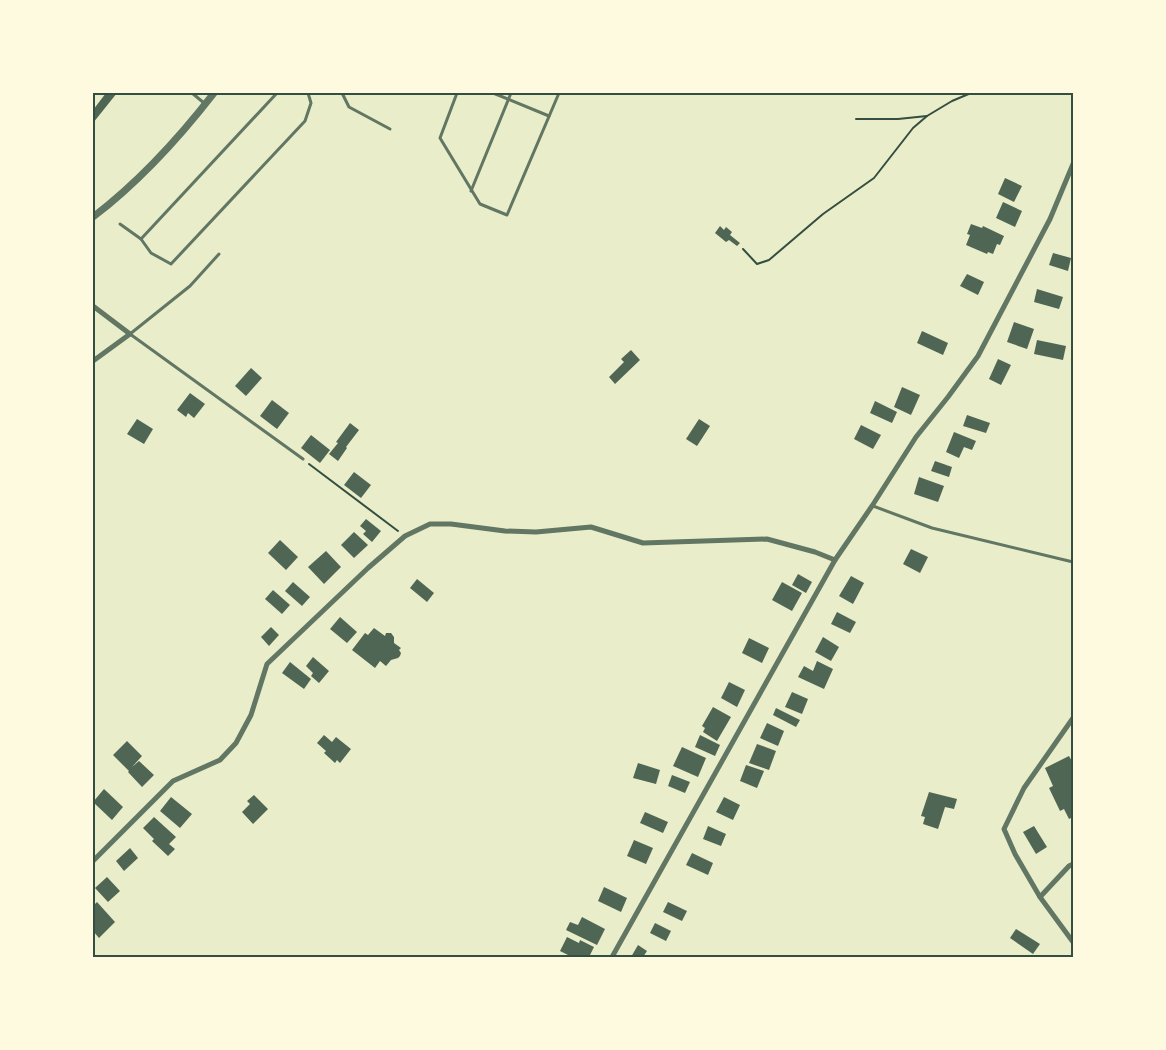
<svg xmlns="http://www.w3.org/2000/svg" width="1166" height="1050" font-family="Georgia,serif">
<style>
.building{fill:#4f6655}
.lines{fill:none;stroke-linecap:round;stroke-linejoin:round}
.path{stroke:#344e41;stroke-width:2}
.service{stroke:#617663;stroke-width:3}
.minor{stroke:#617663;stroke-width:5}
.tertiary{stroke:#617663;stroke-width:7}
.neatline{fill:none;stroke:#344e41;stroke-width:2}
</style>
<rect width="100%" height="100%" fill="#e9edc9"/>
<g class="building">
<path d="M 106,93 L 117,93 L 93,123 L 93,110 Z"/>
<path d="M 1005,178 L 1022,186 L 1014,202 L 998,194 Z"/>
<path d="M 1003,202 L 1022,211 L 1015,227 L 996,218 Z"/>
<path d="M 971,224 L 982,228 L 983,226 L 1004,236 L 1000,245 L 997,244 L 993,254 L 988,252 L 987,254 L 966,245 L 970,235 L 967,234 Z"/>
<path d="M 720,226 L 724,230 L 726,227 L 732,232 L 730,235 L 740,243 L 737,246 L 729,240 L 726,242 L 715,233 Z"/>
<path d="M 1053,253 L 1071,258 L 1068,271 L 1049,265 Z"/>
<path d="M 967,274 L 984,282 L 978,295 L 960,286 Z"/>
<path d="M 1037,289 L 1063,297 L 1059,309 L 1034,302 Z"/>
<path d="M 1014,322 L 1034,329 L 1027,349 L 1007,342 Z"/>
<path d="M 922,331 L 948,343 L 943,355 L 917,343 Z"/>
<path d="M 1037,340 L 1066,346 L 1063,360 L 1034,354 Z"/>
<path d="M 631,350 L 640,360 L 615,384 L 609,377 L 624,362 L 621,359 Z"/>
<path d="M 998,359 L 1011,365 L 1001,385 L 989,379 Z"/>
<path d="M 251,368 L 262,378 L 246,396 L 235,386 Z"/>
<path d="M 902,387 L 920,395 L 911,415 L 894,407 Z"/>
<path d="M 190,393 L 205,404 L 194,418 L 188,413 L 186,417 L 177,410 Z"/>
<path d="M 272,400 L 289,413 L 277,429 L 260,416 Z"/>
<path d="M 875,401 L 897,412 L 892,423 L 870,413 Z"/>
<path d="M 967,415 L 990,423 L 986,433 L 963,426 Z"/>
<path d="M 137,419 L 153,429 L 144,444 L 127,434 Z"/>
<path d="M 699,419 L 710,426 L 697,446 L 686,439 Z"/>
<path d="M 350,423 L 359,430 L 346,447 L 347,448 L 338,461 L 329,454 L 338,443 L 336,442 Z"/>
<path d="M 861,425 L 881,435 L 873,449 L 854,439 Z"/>
<path d="M 954,432 L 976,441 L 972,450 L 964,447 L 959,458 L 946,452 Z"/>
<path d="M 311,435 L 330,450 L 320,463 L 301,448 Z"/>
<path d="M 935,461 L 952,467 L 949,477 L 931,471 Z"/>
<path d="M 354,472 L 371,485 L 361,498 L 344,485 Z"/>
<path d="M 919,477 L 944,486 L 938,502 L 914,494 Z"/>
<path d="M 366,519 L 381,531 L 372,542 L 363,534 L 366,531 L 360,526 Z"/>
<path d="M 354,532 L 368,545 L 354,558 L 341,545 Z"/>
<path d="M 280,540 L 298,557 L 286,570 L 268,553 Z"/>
<path d="M 911,549 L 928,557 L 920,573 L 903,564 Z"/>
<path d="M 326,551 L 341,567 L 324,584 L 308,567 Z"/>
<path d="M 798,574 L 812,582 L 806,593 L 792,585 Z"/>
<path d="M 851,576 L 864,583 L 853,604 L 839,596 Z"/>
<path d="M 417,579 L 434,593 L 427,602 L 410,588 Z"/>
<path d="M 293,582 L 310,597 L 302,606 L 285,591 Z"/>
<path d="M 782,582 L 802,593 L 792,611 L 772,600 Z"/>
<path d="M 273,590 L 290,605 L 282,614 L 265,599 Z"/>
<path d="M 837,612 L 856,622 L 850,633 L 831,624 Z"/>
<path d="M 340,617 L 357,632 L 347,643 L 330,629 Z"/>
<path d="M 271,627 L 279,635 L 269,646 L 261,637 Z"/>
<path d="M 374,628 L 385,636 L 386,633 L 391,633 L 394,637 L 394,643 L 401,648 L 399,650 L 401,653 L 400,656 L 398,658 L 391,660 L 386,666 L 380,661 L 375,668 L 352,650 L 365,633 L 368,635 Z"/>
<path d="M 823,637 L 839,647 L 831,661 L 815,652 Z"/>
<path d="M 749,638 L 769,648 L 762,663 L 742,653 Z"/>
<path d="M 313,657 L 329,671 L 319,683 L 311,676 L 313,673 L 306,666 Z"/>
<path d="M 817,661 L 833,669 L 824,689 L 798,677 L 804,666 L 813,671 Z"/>
<path d="M 290,662 L 311,679 L 304,689 L 282,673 Z"/>
<path d="M 729,682 L 745,690 L 737,707 L 721,698 Z"/>
<path d="M 792,692 L 808,699 L 802,714 L 785,707 Z"/>
<path d="M 713,707 L 731,717 L 717,741 L 703,732 L 705,728 L 702,726 Z"/>
<path d="M 776,708 L 800,720 L 796,727 L 773,715 Z"/>
<path d="M 767,723 L 784,731 L 778,746 L 760,738 Z"/>
<path d="M 324,735 L 332,742 L 336,737 L 351,749 L 340,763 L 337,760 L 335,763 L 324,753 L 326,751 L 317,743 Z"/>
<path d="M 700,735 L 720,745 L 715,756 L 695,747 Z"/>
<path d="M 127,741 L 142,756 L 132,767 L 139,761 L 154,775 L 142,787 L 128,772 L 129,771 L 113,755 Z"/>
<path d="M 757,744 L 776,751 L 769,770 L 749,763 Z"/>
<path d="M 682,747 L 706,758 L 698,777 L 673,766 Z"/>
<path d="M 1069,756 L 1073,763 L 1073,817 L 1069,819 L 1064,809 L 1060,811 L 1049,788 L 1053,786 L 1045,768 Z"/>
<path d="M 638,763 L 660,770 L 656,784 L 633,778 Z"/>
<path d="M 746,765 L 764,771 L 757,788 L 740,781 Z"/>
<path d="M 672,775 L 690,782 L 685,793 L 668,786 Z"/>
<path d="M 104,789 L 123,807 L 112,820 L 93,802 Z"/>
<path d="M 929,792 L 957,799 L 954,809 L 945,807 L 938,829 L 923,824 L 925,817 L 921,816 Z"/>
<path d="M 254,795 L 268,809 L 253,824 L 242,812 L 250,804 L 247,801 Z"/>
<path d="M 171,797 L 192,814 L 180,828 L 160,811 Z"/>
<path d="M 724,797 L 740,805 L 733,820 L 716,812 Z"/>
<path d="M 645,812 L 668,822 L 663,833 L 640,823 Z"/>
<path d="M 154,817 L 176,837 L 169,844 L 175,849 L 168,856 L 152,841 L 154,839 L 143,828 Z"/>
<path d="M 708,826 L 726,834 L 721,846 L 703,839 Z"/>
<path d="M 1034,826 L 1047,847 L 1036,854 L 1023,832 Z"/>
<path d="M 634,840 L 653,848 L 646,864 L 627,856 Z"/>
<path d="M 130,848 L 138,858 L 124,871 L 116,861 Z"/>
<path d="M 692,853 L 713,863 L 708,875 L 686,865 Z"/>
<path d="M 107,877 L 120,891 L 108,902 L 95,888 Z"/>
<path d="M 604,887 L 627,898 L 621,912 L 598,901 Z"/>
<path d="M 97,902 L 115,922 L 99,938 L 93,931 L 93,906 Z"/>
<path d="M 668,902 L 687,911 L 682,921 L 663,912 Z"/>
<path d="M 582,917 L 605,929 L 597,945 L 566,930 L 570,922 L 578,925 Z"/>
<path d="M 655,923 L 671,931 L 666,941 L 650,933 Z"/>
<path d="M 1016,929 L 1040,944 L 1033,954 L 1010,938 Z"/>
<path d="M 567,937 L 579,943 L 580,940 L 594,947 L 589,957 L 582,957 L 577,955 L 576,957 L 572,957 L 560,951 Z"/>
<path d="M 638,945 L 647,951 L 643,957 L 631,957 Z"/>
</g>
<g class="lines">
<g class="path">
<path d="M 856,119 L 898,119 L 927,116 L 952,101 L 971,93"/>
<path d="M 743,249 L 757,264 L 769,260 L 823,214 L 874,178 L 913,128 L 927,116"/>
<path d="M 309,464 L 398,531"/>
</g>
<g class="service">
<path d="M 192,93 L 204,103"/>
<path d="M 342,93 L 349,107 L 390,129"/>
<path d="M 376,93 L 378,93"/>
<path d="M 457,93 L 440,138 L 480,204 L 507,215 L 559,93"/>
<path d="M 493,93 L 549,116"/>
<path d="M 471,191 L 511,93"/>
<path d="M 120,224 L 141,239 L 277,93"/>
<path d="M 141,239 L 151,253 L 171,264 L 305,121 L 311,103 L 308,93"/>
<path d="M 219,254 L 190,286 L 130,334 L 303,459"/>
<path d="M 873,506 L 932,528 L 1073,562"/>
</g>
<g class="minor">
<path d="M 93,306 L 130,334 L 93,361"/>
<path d="M 1073,718 L 1024,788 L 1004,829 L 1015,854 L 1040,897 L 1073,942"/>
<path d="M 93,861 L 173,781 L 220,760 L 236,743 L 251,715 L 267,664 L 368,568 L 405,536 L 430,524 L 451,524 L 505,531 L 536,532 L 591,527 L 643,543 L 767,539 L 815,552 L 835,560"/>
<path d="M 1040,897 L 1069,866 L 1073,864"/>
<path d="M 612,957 L 835,560 L 872,506 L 916,437 L 948,397 L 978,356 L 1050,219 L 1073,164"/>
</g>
<path class="tertiary" d="M 93,217 C 139,182 179,138 214,93"/>
</g>
<rect width="1166" height="1050" fill="none" stroke="#fefae0" stroke-width="189"/>
<rect x="94" y="94" width="978" height="862" class="neatline"/>
</svg>
